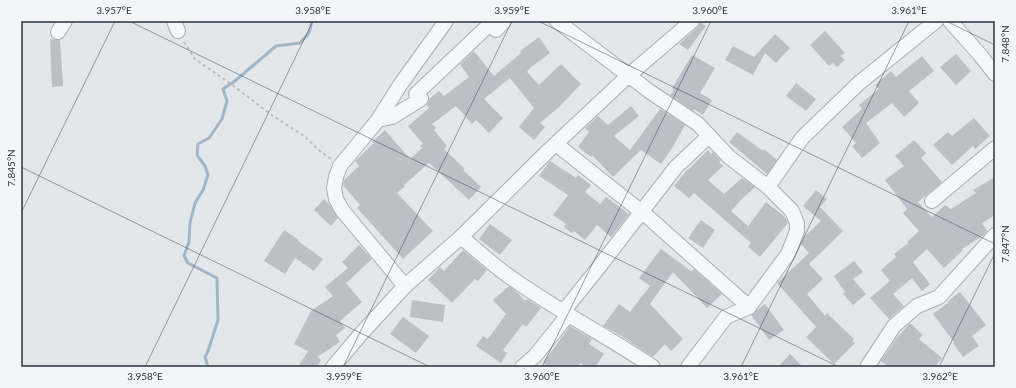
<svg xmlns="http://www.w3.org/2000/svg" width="1016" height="388" font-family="Lato,sans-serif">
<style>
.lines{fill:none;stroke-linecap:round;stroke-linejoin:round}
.stream{stroke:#a2b6c6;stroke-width:3}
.building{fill:#bbc0c6}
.minor-casing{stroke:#a9aeb4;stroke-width:16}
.path{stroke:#babdc2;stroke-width:2;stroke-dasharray:3 3;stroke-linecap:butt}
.minor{stroke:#f6f7f9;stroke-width:14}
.ticks{fill:none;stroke:#2d3541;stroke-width:1;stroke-opacity:0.45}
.neatline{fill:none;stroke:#2d3541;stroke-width:1.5}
.ticks-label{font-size:10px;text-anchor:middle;fill:#2d3541}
</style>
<rect width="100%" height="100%" fill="#e4e7ea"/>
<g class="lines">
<path class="stream" d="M 208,367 L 205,357 L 208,351 L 218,320 L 217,278 L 188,263 L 184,256 L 189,242 L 190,223 L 195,203 L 203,190 L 208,175 L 205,166 L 197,155 L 198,144 L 209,138 L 222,119 L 227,101 L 223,89 L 235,81 L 276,46 L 300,43 L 309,33 L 312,21"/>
</g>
<g class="building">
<path d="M 700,22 L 706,26 L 688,50 L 679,44 L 698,27 Z"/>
<path d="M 825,31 L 845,53 L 841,56 L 845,60 L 837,67 L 833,63 L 829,66 L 810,45 Z"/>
<path d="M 775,34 L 790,48 L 776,63 L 765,53 L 753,75 L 725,60 L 733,46 L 754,57 Z"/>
<path d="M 539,37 L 550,53 L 530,68 L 527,72 L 539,85 L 561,64 L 581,84 L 559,107 L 540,123 L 545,127 L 534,140 L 519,127 L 534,108 L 510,78 L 484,99 L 503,118 L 489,133 L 476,120 L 472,124 L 456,106 L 432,124 L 436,128 L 434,130 L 447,146 L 444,149 L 465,169 L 463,170 L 481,187 L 469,200 L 429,163 L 404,185 L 405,186 L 397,193 L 433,231 L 403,259 L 357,208 L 360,205 L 343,185 L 344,180 L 359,166 L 355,161 L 374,143 L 372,142 L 385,130 L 410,159 L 422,148 L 420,146 L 423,144 L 408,126 L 429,108 L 427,105 L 429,99 L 439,91 L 444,96 L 469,77 L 460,64 L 473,52 L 474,51 L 494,76 L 521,53 L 520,51 Z"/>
<path d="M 50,39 L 60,40 L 63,86 L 52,87 Z"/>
<path d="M 956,54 L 971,71 L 956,85 L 940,67 Z"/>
<path d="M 692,55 L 715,68 L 700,93 L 712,100 L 703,115 L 694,109 L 693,111 L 670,95 L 674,90 L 672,88 Z"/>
<path d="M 922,56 L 934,71 L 909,91 L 919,103 L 904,117 L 892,103 L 866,123 L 880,143 L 862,158 L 852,146 L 856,143 L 842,127 L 862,109 L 859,105 L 879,89 L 875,85 L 891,71 L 896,77 Z"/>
<path d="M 796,83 L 816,99 L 806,111 L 786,96 Z"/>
<path d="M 631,106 L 639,116 L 614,136 L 630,150 L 660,109 L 685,125 L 671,150 L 661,164 L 641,150 L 613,177 L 592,155 L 591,157 L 578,147 L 589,132 L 585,128 L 598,116 L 608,125 Z"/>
<path d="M 974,118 L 990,136 L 975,149 L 973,146 L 952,165 L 933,145 L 948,132 L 952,136 Z"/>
<path d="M 737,132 L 763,151 L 764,149 L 777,160 L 767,174 L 729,142 Z"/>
<path d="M 914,140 L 926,153 L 921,158 L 942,182 L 918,202 L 932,217 L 945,205 L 951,209 L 976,193 L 973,190 L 995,177 L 995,215 L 982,223 L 987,231 L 984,235 L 962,249 L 963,250 L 944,268 L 927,249 L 913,262 L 930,284 L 922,291 L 912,278 L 893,294 L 904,306 L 889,319 L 870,298 L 890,281 L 881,270 L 896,257 L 894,254 L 908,243 L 907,242 L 919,231 L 903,213 L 907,209 L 885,180 L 904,166 L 895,156 Z"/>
<path d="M 708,150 L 711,154 L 713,152 L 721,161 L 719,162 L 723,166 L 708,180 L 724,194 L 742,178 L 755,187 L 741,200 L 731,211 L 748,226 L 766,202 L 785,217 L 788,223 L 760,257 L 748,247 L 751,243 L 694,193 L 689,198 L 674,186 L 687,170 L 688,170 Z"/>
<path d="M 550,161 L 576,178 L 578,175 L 591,185 L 585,192 L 600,204 L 606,197 L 629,214 L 611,237 L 597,225 L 585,240 L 574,231 L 572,233 L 564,227 L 566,224 L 553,215 L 568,195 L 539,176 Z"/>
<path d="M 816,190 L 827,199 L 820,207 L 843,231 L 809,264 L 823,279 L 807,294 L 825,316 L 827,313 L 854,339 L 852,341 L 855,343 L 834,364 L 806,337 L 816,327 L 777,283 L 809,253 L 801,244 L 804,237 L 821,221 L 803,206 Z"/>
<path d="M 324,199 L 329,204 L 338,218 L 331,226 L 314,210 Z"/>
<path d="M 701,220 L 715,230 L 703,248 L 688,238 Z"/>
<path d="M 490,224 L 512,240 L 500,255 L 479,239 Z"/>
<path d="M 284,230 L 299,240 L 298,241 L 323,259 L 314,271 L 295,258 L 285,274 L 264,261 Z"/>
<path d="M 359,245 L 372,259 L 346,283 L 362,302 L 340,321 L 345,328 L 336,335 L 340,342 L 317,357 L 321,360 L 317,367 L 298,367 L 308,351 L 294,344 L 311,311 L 333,296 L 325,287 L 348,268 L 342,262 Z"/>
<path d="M 661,249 L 691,271 L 694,269 L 722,294 L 707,308 L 673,272 L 650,304 L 683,339 L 671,351 L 665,344 L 653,357 L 621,336 L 603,326 L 619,304 L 630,312 L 650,286 L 639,278 Z"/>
<path d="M 463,250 L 487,270 L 478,281 L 475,279 L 452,303 L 428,280 L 440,267 L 444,271 Z"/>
<path d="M 854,261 L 863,272 L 853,279 L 866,294 L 853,305 L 843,294 L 845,292 L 834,276 Z"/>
<path d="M 509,286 L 518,293 L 525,301 L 527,299 L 541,308 L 526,327 L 523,324 L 503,350 L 507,353 L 501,363 L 476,346 L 483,336 L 488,339 L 506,314 L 493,300 Z"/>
<path d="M 960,292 L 986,325 L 972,336 L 979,346 L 963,357 L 953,343 L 954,342 L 933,314 L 949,302 L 948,301 Z"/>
<path d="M 412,300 L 445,305 L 443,322 L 410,317 Z"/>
<path d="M 765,304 L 784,330 L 769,340 L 751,315 Z"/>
<path d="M 403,317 L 429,336 L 416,353 L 390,334 Z"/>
<path d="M 910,323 L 923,335 L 919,339 L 942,358 L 935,367 L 889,367 L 881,361 L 896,339 Z"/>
<path d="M 570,326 L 592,339 L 589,344 L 604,354 L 595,367 L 586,367 L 580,363 L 578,367 L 549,367 L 543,363 Z"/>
<path d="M 790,354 L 803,367 L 778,367 Z"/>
</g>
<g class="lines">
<g class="minor-casing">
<g id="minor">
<path d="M 174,21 L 178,31"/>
<path d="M 557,21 L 649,91 L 698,124 L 729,157 L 768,187 L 792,211 L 797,223 L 797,231 L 788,254 L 749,307 L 726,317 L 688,367"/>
<path d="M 950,21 L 981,56 L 995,74"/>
<path d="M 58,32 L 65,21"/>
<path d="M 378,120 L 392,117 L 421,99 L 416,94 L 490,24 L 496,30 L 504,21"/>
<path d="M 556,144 L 648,217 L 749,307"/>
<path d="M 768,187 L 802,138 L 859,83 L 936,21"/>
<path d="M 932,201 L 995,148"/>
<path d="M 461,237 C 478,251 495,267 513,279 C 558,311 607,336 653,367"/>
<path d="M 405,286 L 342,210 L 336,199 L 334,188 L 336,177 L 340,166 L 378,120 L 400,85 L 446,21"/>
<path d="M 563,312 L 599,267 L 676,167 L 709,136"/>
<path d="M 333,367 L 360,335 L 405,286 L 461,237 L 548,151 L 629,75 L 692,21"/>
<path d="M 522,367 L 535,356 L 568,315"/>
<path d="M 867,367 L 894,326 L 917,306 L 939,297 L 995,235"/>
</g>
</g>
<path class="path" d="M 184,42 L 195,59 L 231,84 L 273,116 L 304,136 L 321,152 L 331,159"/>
<use href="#minor" class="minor"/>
</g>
<path class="ticks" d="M 129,21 L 839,367M 538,21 L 995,244M 946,21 L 995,45M 21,167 L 430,367M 21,213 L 115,21M 21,367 L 22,367M 145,367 L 313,21M 343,367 L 512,21M 542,367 L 711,21M 741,367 L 909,21M 939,367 L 995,253"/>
<rect width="1016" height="388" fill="none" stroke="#f3f5f8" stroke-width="44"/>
<rect x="22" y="22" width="972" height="344" class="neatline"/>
<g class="ticks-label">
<text x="114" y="14">3.957°E</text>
<text x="313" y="14">3.958°E</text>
<text x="512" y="14">3.959°E</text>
<text x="710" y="14">3.960°E</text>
<text x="909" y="14">3.961°E</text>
<text transform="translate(1005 44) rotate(-90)" y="4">7.848°N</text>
<text transform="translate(11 168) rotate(-90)" y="4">7.845°N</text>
<text transform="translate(1005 244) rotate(-90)" y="4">7.847°N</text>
<text x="145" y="380">3.958°E</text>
<text x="344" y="380">3.959°E</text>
<text x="542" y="380">3.960°E</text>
<text x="741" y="380">3.961°E</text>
<text x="940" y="380">3.962°E</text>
</g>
</svg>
